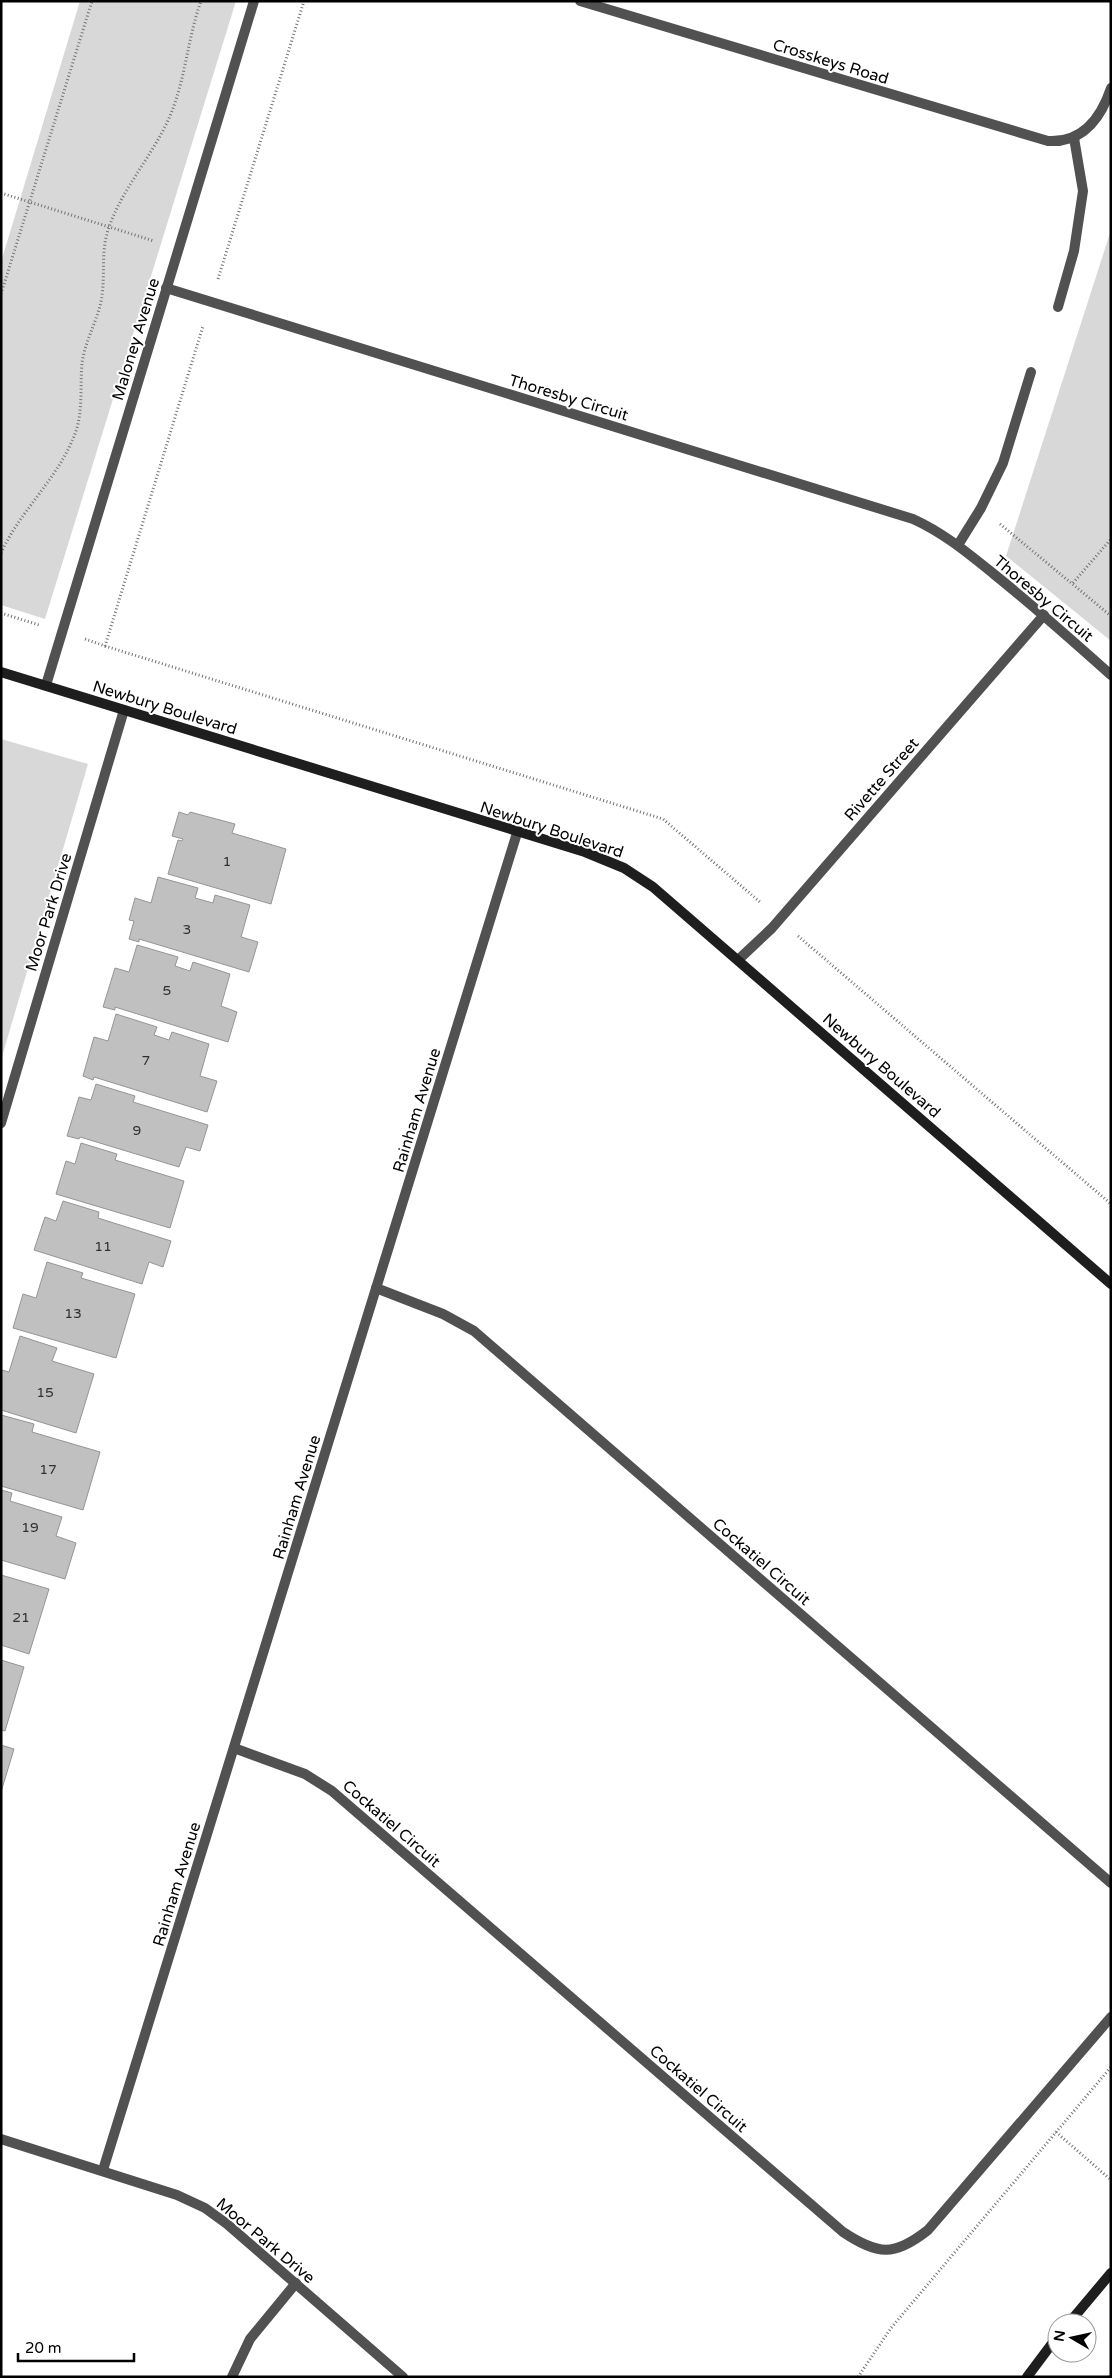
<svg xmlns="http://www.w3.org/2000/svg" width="1112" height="2378" font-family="'Varela Round',sans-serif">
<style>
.green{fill:#d8d8d8}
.building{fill:#c0c0c0;stroke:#959595}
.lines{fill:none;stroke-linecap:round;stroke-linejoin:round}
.path{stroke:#737373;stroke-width:3;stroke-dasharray:1 2.5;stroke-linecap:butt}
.lane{stroke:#515151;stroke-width:10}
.street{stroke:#515151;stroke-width:10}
.secondary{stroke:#1e1e1e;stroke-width:10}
.labels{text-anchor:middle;stroke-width:4;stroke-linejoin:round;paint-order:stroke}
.number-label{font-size:14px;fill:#303030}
.street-label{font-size:16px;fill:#000;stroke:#fff}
</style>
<rect width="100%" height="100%" fill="#fff"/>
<g class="green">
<path d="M 80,1 L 236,1 L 45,619 L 1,605 L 1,262 Z"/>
<path d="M 1111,230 L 1111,641 L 1006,556 Z"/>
<path d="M 1,739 L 88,764 L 1,1060 Z"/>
</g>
<g class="building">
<path d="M 179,812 L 188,815 L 190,812 L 235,824 L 232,833 L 286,849 L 271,904 L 168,874 L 178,840 L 182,841 L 183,839 L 172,836 Z"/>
<path d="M 158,877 L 198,888 L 195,898 L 213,903 L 215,895 L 250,905 L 241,937 L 258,942 L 249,972 L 139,939 L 139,942 L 129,939 L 134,921 L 129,920 L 135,898 L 151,903 Z"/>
<path d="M 137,945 L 178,957 L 175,966 L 190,971 L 193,962 L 230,974 L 221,1006 L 237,1012 L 228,1042 L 115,1007 L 115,1010 L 103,1007 L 115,968 L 129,972 Z"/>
<path d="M 116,1014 L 157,1027 L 154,1035 L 169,1040 L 172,1032 L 209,1044 L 200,1076 L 217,1081 L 207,1112 L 94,1077 L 93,1080 L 83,1076 L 94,1037 L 108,1041 Z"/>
<path d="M 96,1084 L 135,1096 L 133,1102 L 208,1125 L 200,1151 L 186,1147 L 179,1167 L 80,1137 L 79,1139 L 67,1136 L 79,1097 L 91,1100 Z"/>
<path d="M 81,1143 L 117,1154 L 115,1160 L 184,1181 L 170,1228 L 56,1194 L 66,1161 L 75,1164 Z"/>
<path d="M 63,1201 L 99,1212 L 98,1218 L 171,1241 L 163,1267 L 149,1262 L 142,1284 L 34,1250 L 45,1217 L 56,1221 Z"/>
<path d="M 47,1262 L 83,1273 L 81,1278 L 135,1294 L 116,1358 L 13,1328 L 23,1294 L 36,1298 Z"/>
<path d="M 20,1336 L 57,1348 L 52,1361 L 94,1374 L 76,1433 L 1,1410 L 1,1373 L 2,1370 L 9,1372 Z"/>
<path d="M 1,1415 L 34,1424 L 32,1432 L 100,1452 L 83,1510 L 1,1486 Z"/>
<path d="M 1,1490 L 12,1493 L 10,1501 L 62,1517 L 56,1536 L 76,1543 L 65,1579 L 1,1560 Z"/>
<path d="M 1,1575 L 49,1589 L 29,1654 L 1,1645 Z"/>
<path d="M 1,1660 L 24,1667 L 5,1731 L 1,1730 Z"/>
<path d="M 1,1745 L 14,1749 L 1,1792 Z"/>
</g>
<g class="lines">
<g class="path">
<path d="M 1,193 L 154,241"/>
<path d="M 218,279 L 304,1"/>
<path d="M 1,294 L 92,1"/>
<path d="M 1000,524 L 1111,616"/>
<path d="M 1,553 C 21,509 60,477 76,431 C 83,410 80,386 82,363 C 85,342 96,323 101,302 C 106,277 100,252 109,227 C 124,185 156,152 172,111 C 186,75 188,37 201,1"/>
<path d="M 1073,583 L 1111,539"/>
<path d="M 1,613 L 39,625"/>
<path d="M 85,639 L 105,646 L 203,326"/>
<path d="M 105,646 L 663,819 L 760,902"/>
<path d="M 798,936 L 1111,1204"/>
<path d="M 1056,2132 L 1111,2180"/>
<path d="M 858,2377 L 891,2328 L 1111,2067"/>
<path d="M 1109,2377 L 1111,2374"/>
</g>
<g class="lane">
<path d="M 1058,307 L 1074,251 L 1083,191 L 1074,138"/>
<path d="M 958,545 L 981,508 L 1003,463 L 1031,372"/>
</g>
<g class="street">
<path d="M 580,1 L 1048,141 C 1083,143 1101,118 1111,88"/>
<path d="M 166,288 L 913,519 C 944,533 969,554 995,575 C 1035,607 1073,641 1111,675"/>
<path d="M 46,685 L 254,1"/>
<path d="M 738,960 L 772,928 L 1044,615"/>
<path d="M 1,1123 L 124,710"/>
<path d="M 376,1288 L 443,1314 L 474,1331 L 1111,1883"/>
<path d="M 234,1748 L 305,1774 L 332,1791 L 843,2232 C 878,2255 894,2257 928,2230 L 1111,2017"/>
<path d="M 1,2139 L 177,2195 L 205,2208 L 227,2224 L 403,2377"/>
<path d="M 103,2170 L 517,833"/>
<path d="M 232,2377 L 250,2339 L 296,2283"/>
</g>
<g class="secondary">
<path d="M 1,672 L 585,852 L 624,868 L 653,887 L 1111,1284"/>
<path d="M 1069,2323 L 1111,2273"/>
<path d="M 1027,2377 L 1057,2337"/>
</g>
</g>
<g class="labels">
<g class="number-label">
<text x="227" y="866">1</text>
<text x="187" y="934">3</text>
<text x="167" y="995">5</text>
<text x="146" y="1065">7</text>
<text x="137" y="1135">9</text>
<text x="103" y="1251">11</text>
<text x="73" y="1318">13</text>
<text x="45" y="1397">15</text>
<text x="48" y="1474">17</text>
<text x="30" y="1532">19</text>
<text x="21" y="1622">21</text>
</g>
<g class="street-label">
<text transform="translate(831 61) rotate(17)" y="6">Crosskeys Road</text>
<text transform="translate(135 339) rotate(-73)" y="6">Maloney Avenue</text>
<text transform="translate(569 397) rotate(17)" y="6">Thoresby Circuit</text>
<text transform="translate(1044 598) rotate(40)" y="6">Thoresby Circuit</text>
<text transform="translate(165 707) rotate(17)" y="6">Newbury Boulevard</text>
<text transform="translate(881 779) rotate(-49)" y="6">Rivette Street</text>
<text transform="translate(552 829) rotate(18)" y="6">Newbury Boulevard</text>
<text transform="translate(48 912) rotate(-73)" y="6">Moor Park Drive</text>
<text transform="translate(882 1065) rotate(41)" y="6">Newbury Boulevard</text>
<text transform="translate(416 1110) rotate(-73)" y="6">Rainham Avenue</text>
<text transform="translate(296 1497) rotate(-73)" y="6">Rainham Avenue</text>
<text transform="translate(762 1561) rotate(41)" y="6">Cockatiel Circuit</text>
<text transform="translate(392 1823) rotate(41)" y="6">Cockatiel Circuit</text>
<text transform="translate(176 1884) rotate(-73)" y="6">Rainham Avenue</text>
<text transform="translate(699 2088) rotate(41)" y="6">Cockatiel Circuit</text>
<text transform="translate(266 2240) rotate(40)" y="6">Moor Park Drive</text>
</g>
</g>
<rect width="1112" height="2378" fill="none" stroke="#000000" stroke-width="5"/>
<g transform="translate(1072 2338) rotate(279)"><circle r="24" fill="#ffffff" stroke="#999999"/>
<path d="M0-4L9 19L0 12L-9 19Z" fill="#000000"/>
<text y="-8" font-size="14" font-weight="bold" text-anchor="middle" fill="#000000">N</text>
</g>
<path d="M18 2353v8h116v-8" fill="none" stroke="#000000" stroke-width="2.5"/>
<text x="25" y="2353" font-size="15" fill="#000000" stroke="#ffffff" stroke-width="4" paint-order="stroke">20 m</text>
</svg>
